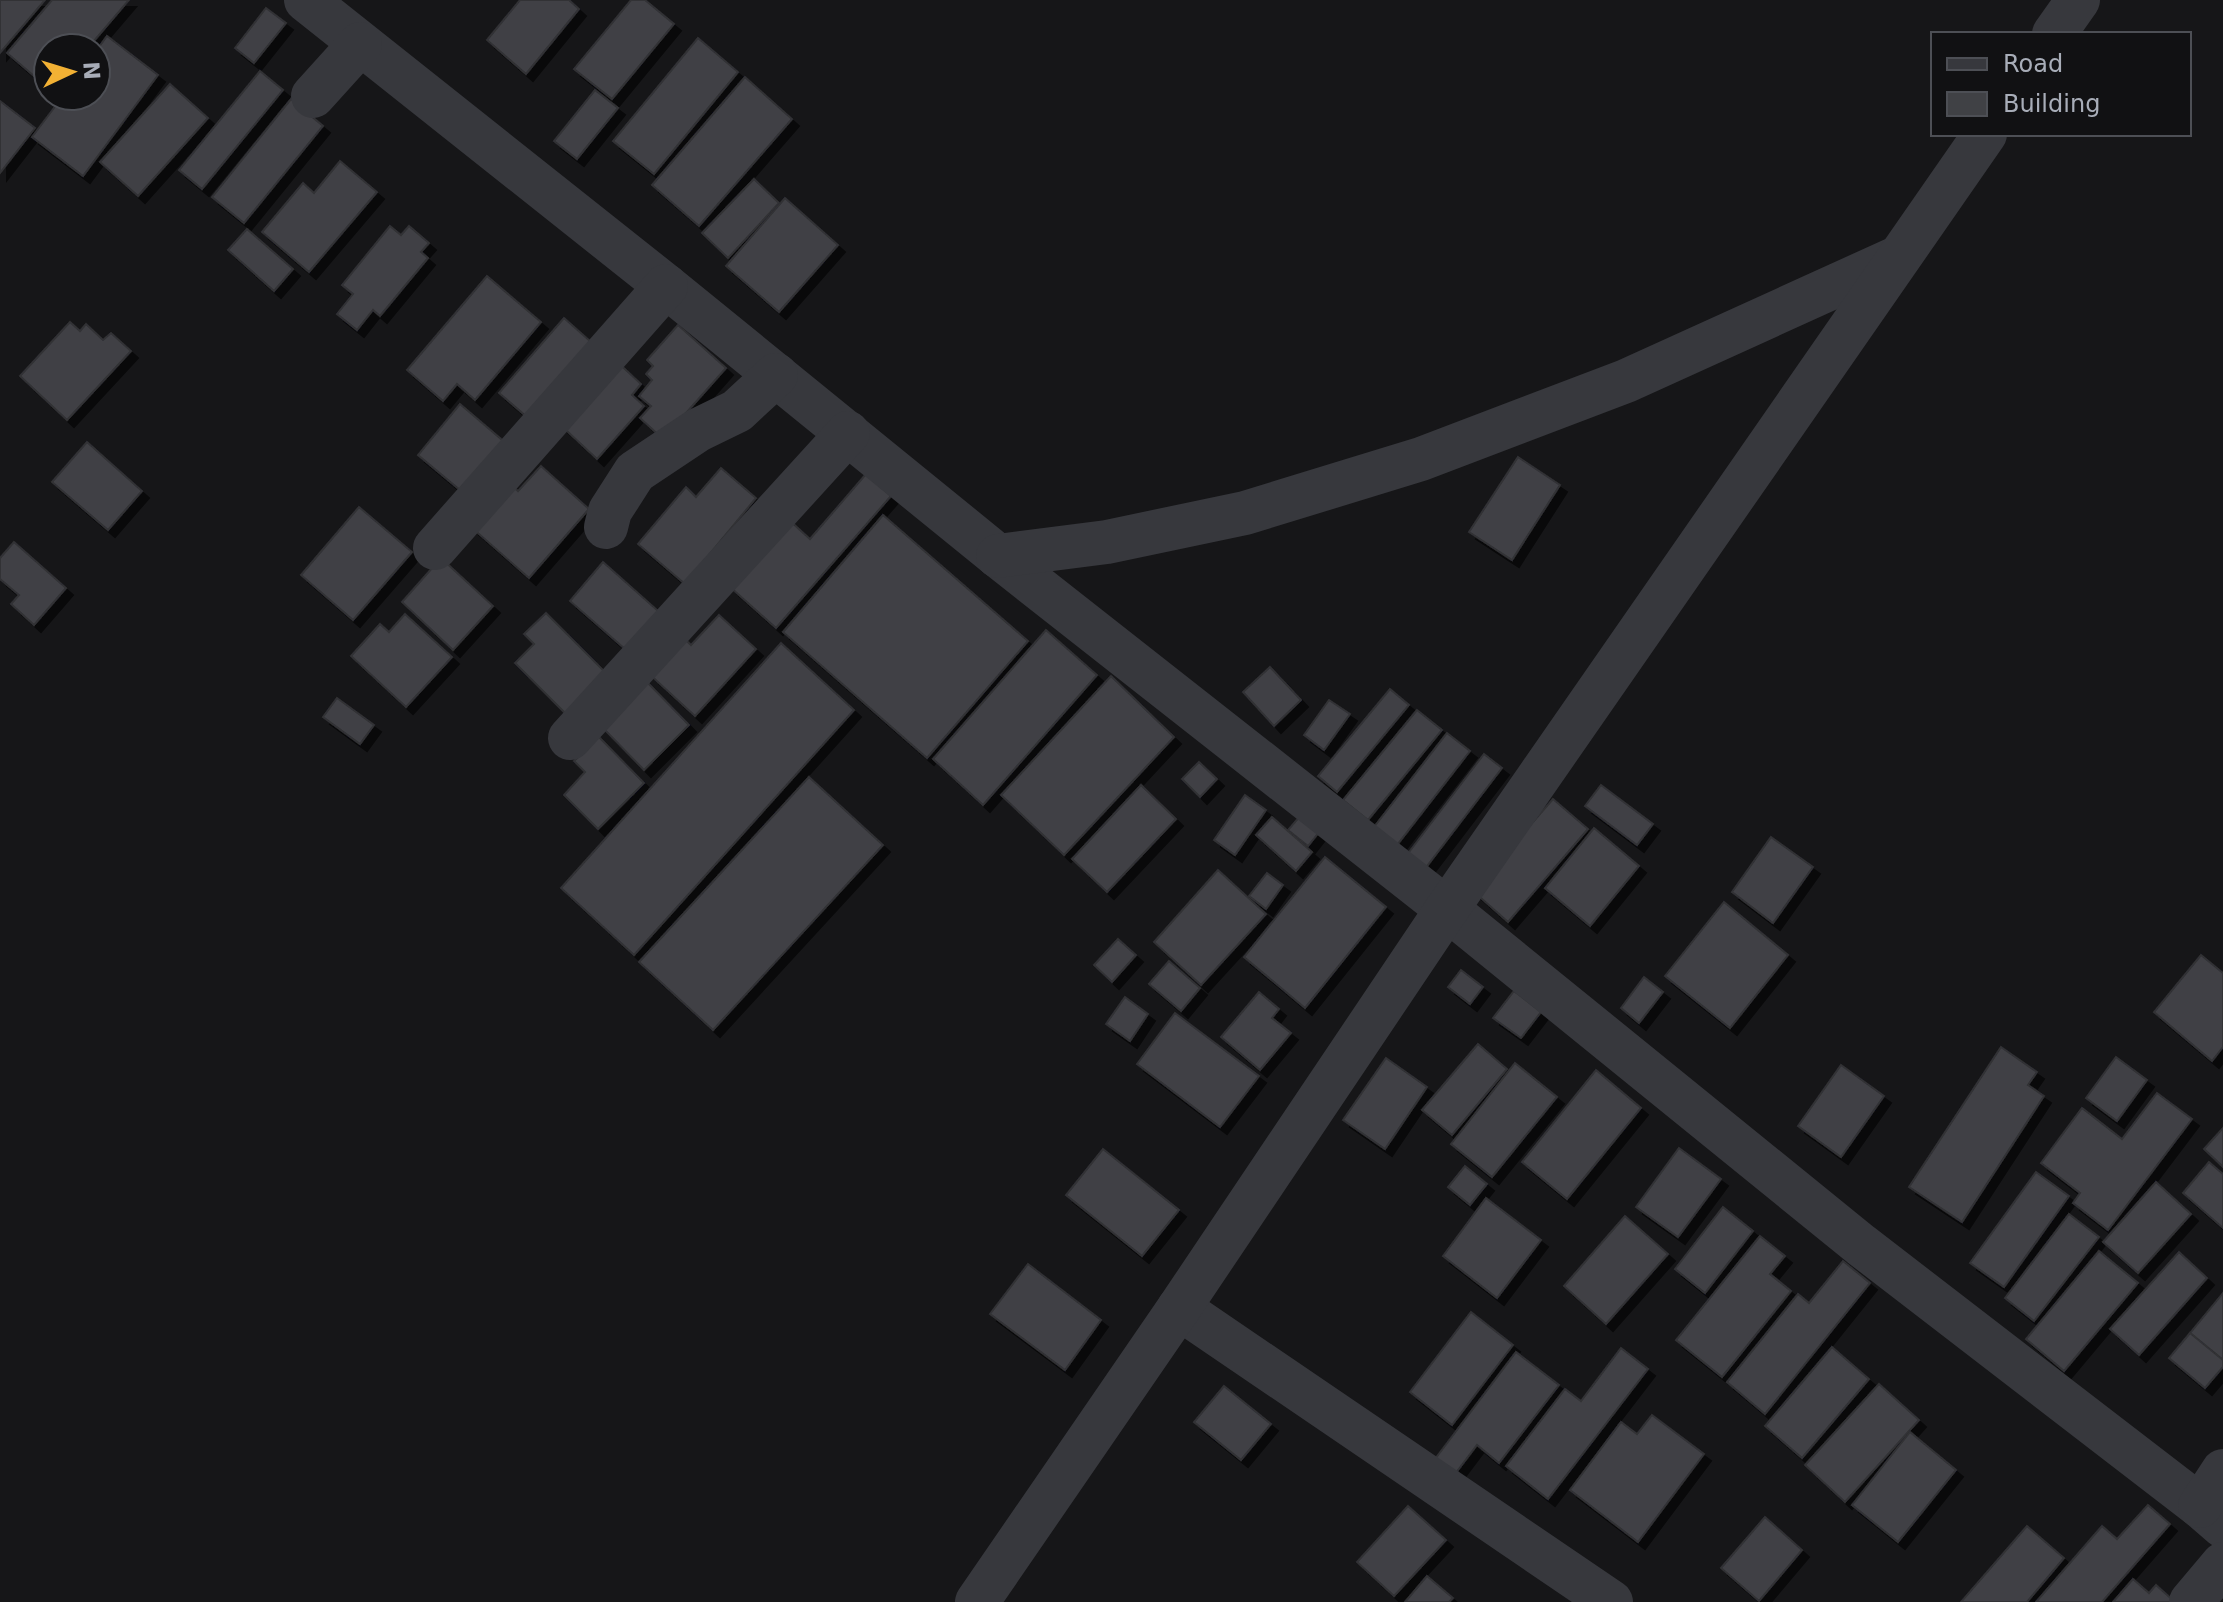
<svg xmlns="http://www.w3.org/2000/svg" width="2223" height="1602" font-family="'DejaVu Sans',sans-serif">
<style>
.building{fill:#404145;stroke:#303034;stroke-width:2;filter:url(#shadow)}
.lines{fill:none;stroke-linecap:round;stroke-linejoin:round}
.minor{stroke:#37383d;stroke-width:44}
</style>
<defs>
<filter id="shadow"><feDropShadow dx="7" dy="7" stdDeviation="0" flood-color="#0009"/></filter>
</defs>
<rect width="100%" height="100%" fill="#161618"/>
<g class="building">
<path d="M 0,0 L 45,0 L 0,53 Z"/>
<path d="M 52,0 L 129,0 L 88,48 L 48,48 L 48,88 L 7,53 Z"/>
<path d="M 520,0 L 569,0 L 579,9 L 526,74 L 487,40 Z"/>
<path d="M 631,0 L 645,0 L 674,24 L 612,99 L 574,69 Z"/>
<path d="M 266,8 L 286,23 L 254,63 L 235,48 Z"/>
<path d="M 107,36 L 158,75 L 83,176 L 32,137 L 63,96 L 96,96 L 96,51 Z"/>
<path d="M 698,38 L 738,72 L 654,174 L 613,141 Z"/>
<path d="M 260,71 L 283,90 L 202,189 L 179,170 Z"/>
<path d="M 745,77 L 792,119 L 699,226 L 652,185 Z"/>
<path d="M 170,84 L 208,118 L 138,196 L 100,162 Z"/>
<path d="M 595,90 L 618,108 L 577,159 L 554,141 Z"/>
<path d="M 291,99 L 323,126 L 244,223 L 212,197 Z"/>
<path d="M 0,101 L 35,128 L 0,173 Z"/>
<path d="M 340,161 L 377,192 L 309,272 L 262,232 L 303,183 L 314,193 Z"/>
<path d="M 754,179 L 779,203 L 728,258 L 702,233 Z"/>
<path d="M 785,198 L 838,245 L 779,312 L 726,266 Z"/>
<path d="M 390,226 L 401,235 L 409,226 L 429,243 L 421,252 L 428,258 L 380,316 L 373,310 L 357,330 L 337,314 L 353,294 L 342,285 Z"/>
<path d="M 247,229 L 293,269 L 274,291 L 228,250 Z"/>
<path d="M 487,276 L 541,322 L 475,400 L 457,384 L 443,401 L 407,370 Z"/>
<path d="M 564,318 L 599,349 L 534,423 L 499,393 Z"/>
<path d="M 70,322 L 80,331 L 86,324 L 103,340 L 111,333 L 131,351 L 67,420 L 20,376 Z"/>
<path d="M 678,325 L 726,368 L 663,439 L 640,418 L 651,406 L 639,396 L 652,380 L 646,374 L 653,366 L 647,360 Z"/>
<path d="M 611,356 L 641,384 L 632,395 L 644,406 L 597,459 L 554,419 Z"/>
<path d="M 460,404 L 514,450 L 472,500 L 418,455 Z"/>
<path d="M 87,442 L 142,491 L 108,530 L 52,482 Z"/>
<path d="M 1518,457 L 1560,485 L 1512,560 L 1469,532 Z"/>
<path d="M 541,466 L 589,509 L 529,578 L 471,527 L 509,483 L 518,491 Z"/>
<path d="M 721,468 L 756,498 L 685,584 L 638,544 L 686,487 L 696,497 Z"/>
<path d="M 866,474 L 891,496 L 776,628 L 730,587 L 789,520 L 810,539 Z"/>
<path d="M 359,507 L 412,552 L 353,620 L 301,575 Z"/>
<path d="M 883,515 L 1028,641 L 927,758 L 783,632 Z"/>
<path d="M 14,542 L 66,588 L 34,625 L 11,604 L 19,595 L 0,579 L 0,558 Z"/>
<path d="M 441,558 L 493,606 L 453,650 L 402,602 Z"/>
<path d="M 603,562 L 666,618 L 633,656 L 570,601 Z"/>
<path d="M 546,613 L 612,679 L 572,720 L 515,663 L 534,644 L 524,634 Z"/>
<path d="M 405,614 L 452,657 L 406,707 L 351,656 L 380,624 L 389,632 Z"/>
<path d="M 719,615 L 756,649 L 695,716 L 647,672 L 681,635 L 691,645 Z"/>
<path d="M 1046,630 L 1097,675 L 983,805 L 933,759 Z"/>
<path d="M 781,643 L 854,710 L 634,955 L 561,888 Z"/>
<path d="M 1270,667 L 1301,700 L 1274,726 L 1243,692 Z"/>
<path d="M 1111,676 L 1174,737 L 1064,855 L 1001,795 Z"/>
<path d="M 647,682 L 689,725 L 644,770 L 602,727 Z"/>
<path d="M 1390,689 L 1409,705 L 1337,792 L 1318,776 Z"/>
<path d="M 337,698 L 374,725 L 360,744 L 323,717 Z"/>
<path d="M 1329,700 L 1350,714 L 1324,750 L 1304,735 Z"/>
<path d="M 1417,710 L 1442,730 L 1368,820 L 1343,800 Z"/>
<path d="M 1447,733 L 1470,751 L 1397,845 L 1374,827 Z"/>
<path d="M 599,737 L 644,783 L 598,829 L 564,795 L 585,772 L 574,761 Z"/>
<path d="M 1484,754 L 1502,768 L 1424,870 L 1406,856 Z"/>
<path d="M 1199,762 L 1217,779 L 1200,797 L 1182,779 Z"/>
<path d="M 809,777 L 883,845 L 713,1030 L 639,962 Z"/>
<path d="M 1141,785 L 1176,819 L 1107,892 L 1072,859 Z"/>
<path d="M 1601,785 L 1653,824 L 1637,845 L 1585,806 Z"/>
<path d="M 1245,795 L 1266,810 L 1235,855 L 1214,840 Z"/>
<path d="M 1553,799 L 1588,829 L 1508,922 L 1473,891 Z"/>
<path d="M 1301,815 L 1320,831 L 1308,846 L 1288,830 Z"/>
<path d="M 1272,817 L 1312,852 L 1296,871 L 1256,835 Z"/>
<path d="M 1594,828 L 1639,866 L 1590,926 L 1545,888 Z"/>
<path d="M 1771,837 L 1813,867 L 1773,923 L 1732,892 Z"/>
<path d="M 1325,857 L 1386,907 L 1305,1008 L 1244,957 Z"/>
<path d="M 1218,870 L 1266,914 L 1201,985 L 1154,942 Z"/>
<path d="M 1267,873 L 1283,885 L 1266,909 L 1249,896 Z"/>
<path d="M 1724,902 L 1788,955 L 1730,1028 L 1665,976 Z"/>
<path d="M 1118,939 L 1136,955 L 1112,982 L 1094,965 Z"/>
<path d="M 2201,955 L 2223,973 L 2223,1047 L 2212,1061 L 2154,1012 Z"/>
<path d="M 1169,961 L 1200,988 L 1181,1011 L 1149,984 Z"/>
<path d="M 1461,970 L 1483,987 L 1470,1004 L 1448,987 Z"/>
<path d="M 1644,977 L 1663,992 L 1639,1023 L 1621,1008 Z"/>
<path d="M 1514,991 L 1541,1012 L 1521,1038 L 1493,1018 Z"/>
<path d="M 1259,992 L 1279,1009 L 1272,1018 L 1291,1033 L 1260,1070 L 1221,1037 Z"/>
<path d="M 1125,997 L 1148,1014 L 1130,1041 L 1106,1024 Z"/>
<path d="M 1175,1013 L 1259,1076 L 1220,1127 L 1137,1064 Z"/>
<path d="M 1478,1044 L 1507,1069 L 1452,1135 L 1422,1110 Z"/>
<path d="M 2001,1047 L 2037,1072 L 2028,1085 L 2044,1096 L 1962,1222 L 1909,1187 Z"/>
<path d="M 2116,1057 L 2147,1080 L 2117,1121 L 2086,1098 Z"/>
<path d="M 1386,1058 L 1427,1087 L 1385,1149 L 1343,1120 Z"/>
<path d="M 1515,1063 L 1557,1097 L 1492,1177 L 1451,1144 Z"/>
<path d="M 1841,1065 L 1884,1096 L 1841,1157 L 1798,1126 Z"/>
<path d="M 1596,1070 L 1641,1108 L 1567,1199 L 1522,1162 Z"/>
<path d="M 2157,1093 L 2192,1119 L 2108,1230 L 2073,1203 L 2080,1193 L 2041,1163 L 2082,1108 L 2122,1139 Z"/>
<path d="M 2223,1128 L 2223,1167 L 2204,1149 Z"/>
<path d="M 1679,1148 L 1721,1179 L 1678,1237 L 1636,1207 Z"/>
<path d="M 1103,1149 L 1179,1210 L 1142,1256 L 1066,1195 Z"/>
<path d="M 2209,1162 L 2223,1174 L 2223,1228 L 2183,1193 Z"/>
<path d="M 1465,1166 L 1487,1184 L 1470,1205 L 1448,1187 Z"/>
<path d="M 2036,1172 L 2069,1196 L 2004,1287 L 1970,1263 Z"/>
<path d="M 2156,1182 L 2191,1214 L 2138,1273 L 2103,1242 Z"/>
<path d="M 1486,1198 L 1541,1240 L 1497,1298 L 1443,1256 Z"/>
<path d="M 1723,1207 L 1753,1231 L 1705,1293 L 1675,1269 Z"/>
<path d="M 2069,1214 L 2099,1237 L 2034,1321 L 2005,1298 Z"/>
<path d="M 1625,1216 L 1668,1254 L 1606,1324 L 1564,1286 Z"/>
<path d="M 1760,1236 L 1785,1256 L 1770,1274 L 1791,1291 L 1722,1377 L 1676,1340 Z"/>
<path d="M 2099,1251 L 2138,1283 L 2064,1371 L 2026,1339 Z"/>
<path d="M 2179,1252 L 2207,1278 L 2139,1355 L 2110,1329 Z"/>
<path d="M 1843,1261 L 1870,1283 L 1765,1414 L 1727,1382 L 1798,1294 L 1809,1303 Z"/>
<path d="M 1028,1264 L 1101,1320 L 1065,1370 L 990,1314 Z"/>
<path d="M 2223,1293 L 2223,1360 L 2190,1333 Z"/>
<path d="M 1471,1312 L 1513,1345 L 1452,1425 L 1410,1392 Z"/>
<path d="M 2190,1333 L 2223,1360 L 2223,1367 L 2205,1388 L 2169,1358 Z"/>
<path d="M 1832,1347 L 1869,1379 L 1802,1458 L 1765,1426 Z"/>
<path d="M 1621,1348 L 1648,1369 L 1548,1499 L 1506,1466 L 1565,1389 L 1581,1401 Z"/>
<path d="M 1516,1352 L 1559,1385 L 1499,1463 L 1477,1445 L 1455,1474 L 1435,1459 Z"/>
<path d="M 1879,1384 L 1919,1420 L 1845,1502 L 1805,1465 Z"/>
<path d="M 1224,1386 L 1271,1424 L 1241,1460 L 1194,1422 Z"/>
<path d="M 1652,1415 L 1704,1454 L 1638,1542 L 1570,1490 L 1621,1422 L 1637,1434 Z"/>
<path d="M 1910,1432 L 1956,1470 L 1898,1542 L 1852,1505 Z"/>
<path d="M 2148,1505 L 2170,1524 L 2102,1602 L 2036,1602 L 2102,1526 L 2117,1539 Z"/>
<path d="M 1408,1506 L 1446,1540 L 1394,1596 L 1357,1562 Z"/>
<path d="M 1765,1517 L 1802,1550 L 1759,1601 L 1721,1568 Z"/>
<path d="M 2027,1526 L 2064,1558 L 2027,1602 L 1961,1602 Z"/>
<path d="M 1427,1576 L 1453,1598 L 1449,1602 L 1405,1602 Z"/>
<path d="M 2133,1579 L 2149,1593 L 2156,1585 L 2175,1602 L 2113,1602 Z"/>
</g>
<g class="lines">
<g class="minor">
<path d="M 306,0 L 666,286 L 998,556 L 1447,909 L 1861,1245 L 2200,1506 L 2223,1526"/>
<path d="M 2054,34 L 2078,0"/>
<path d="M 313,96 L 360,44"/>
<path d="M 606,527 L 610,511 L 635,472 L 698,430 L 737,411 L 776,375"/>
<path d="M 435,548 L 666,286"/>
<path d="M 998,556 L 1107,542 L 1245,513 L 1421,459 L 1626,381 L 1899,257"/>
<path d="M 570,738 L 848,433"/>
<path d="M 1179,1308 L 1611,1602"/>
<path d="M 2200,1506 L 2223,1471"/>
<path d="M 977,1602 L 1179,1308 L 1447,909 L 1985,134"/>
<path d="M 2191,1602 L 2223,1564"/>
</g>
</g>
<rect x="1931" y="32" width="260" height="104" fill="#111113" stroke="#4d4f55" stroke-width="2"/>
<rect x="1947" y="58" width="40" height="12" fill="#37383d" stroke="#4d4f55" stroke-width="2"/>
<text x="2003" y="72" font-size="24" fill="#a8adb8">Road</text>
<rect x="1947" y="92" width="40" height="24" fill="#404145" stroke="#4d4f55" stroke-width="2"/>
<text x="2003" y="112" font-size="24" fill="#a8adb8">Building</text>
<g transform="translate(72 72) rotate(86)"><circle r="38" fill="#111113" stroke="#4d4f55" stroke-width="2"/>
<path d="M0-6L14 30L0 20L-14 30Z" fill="#f2b134"/>
<text y="-12" font-size="22" font-weight="bold" text-anchor="middle" fill="#a8adb8">N</text>
</g>
</svg>
